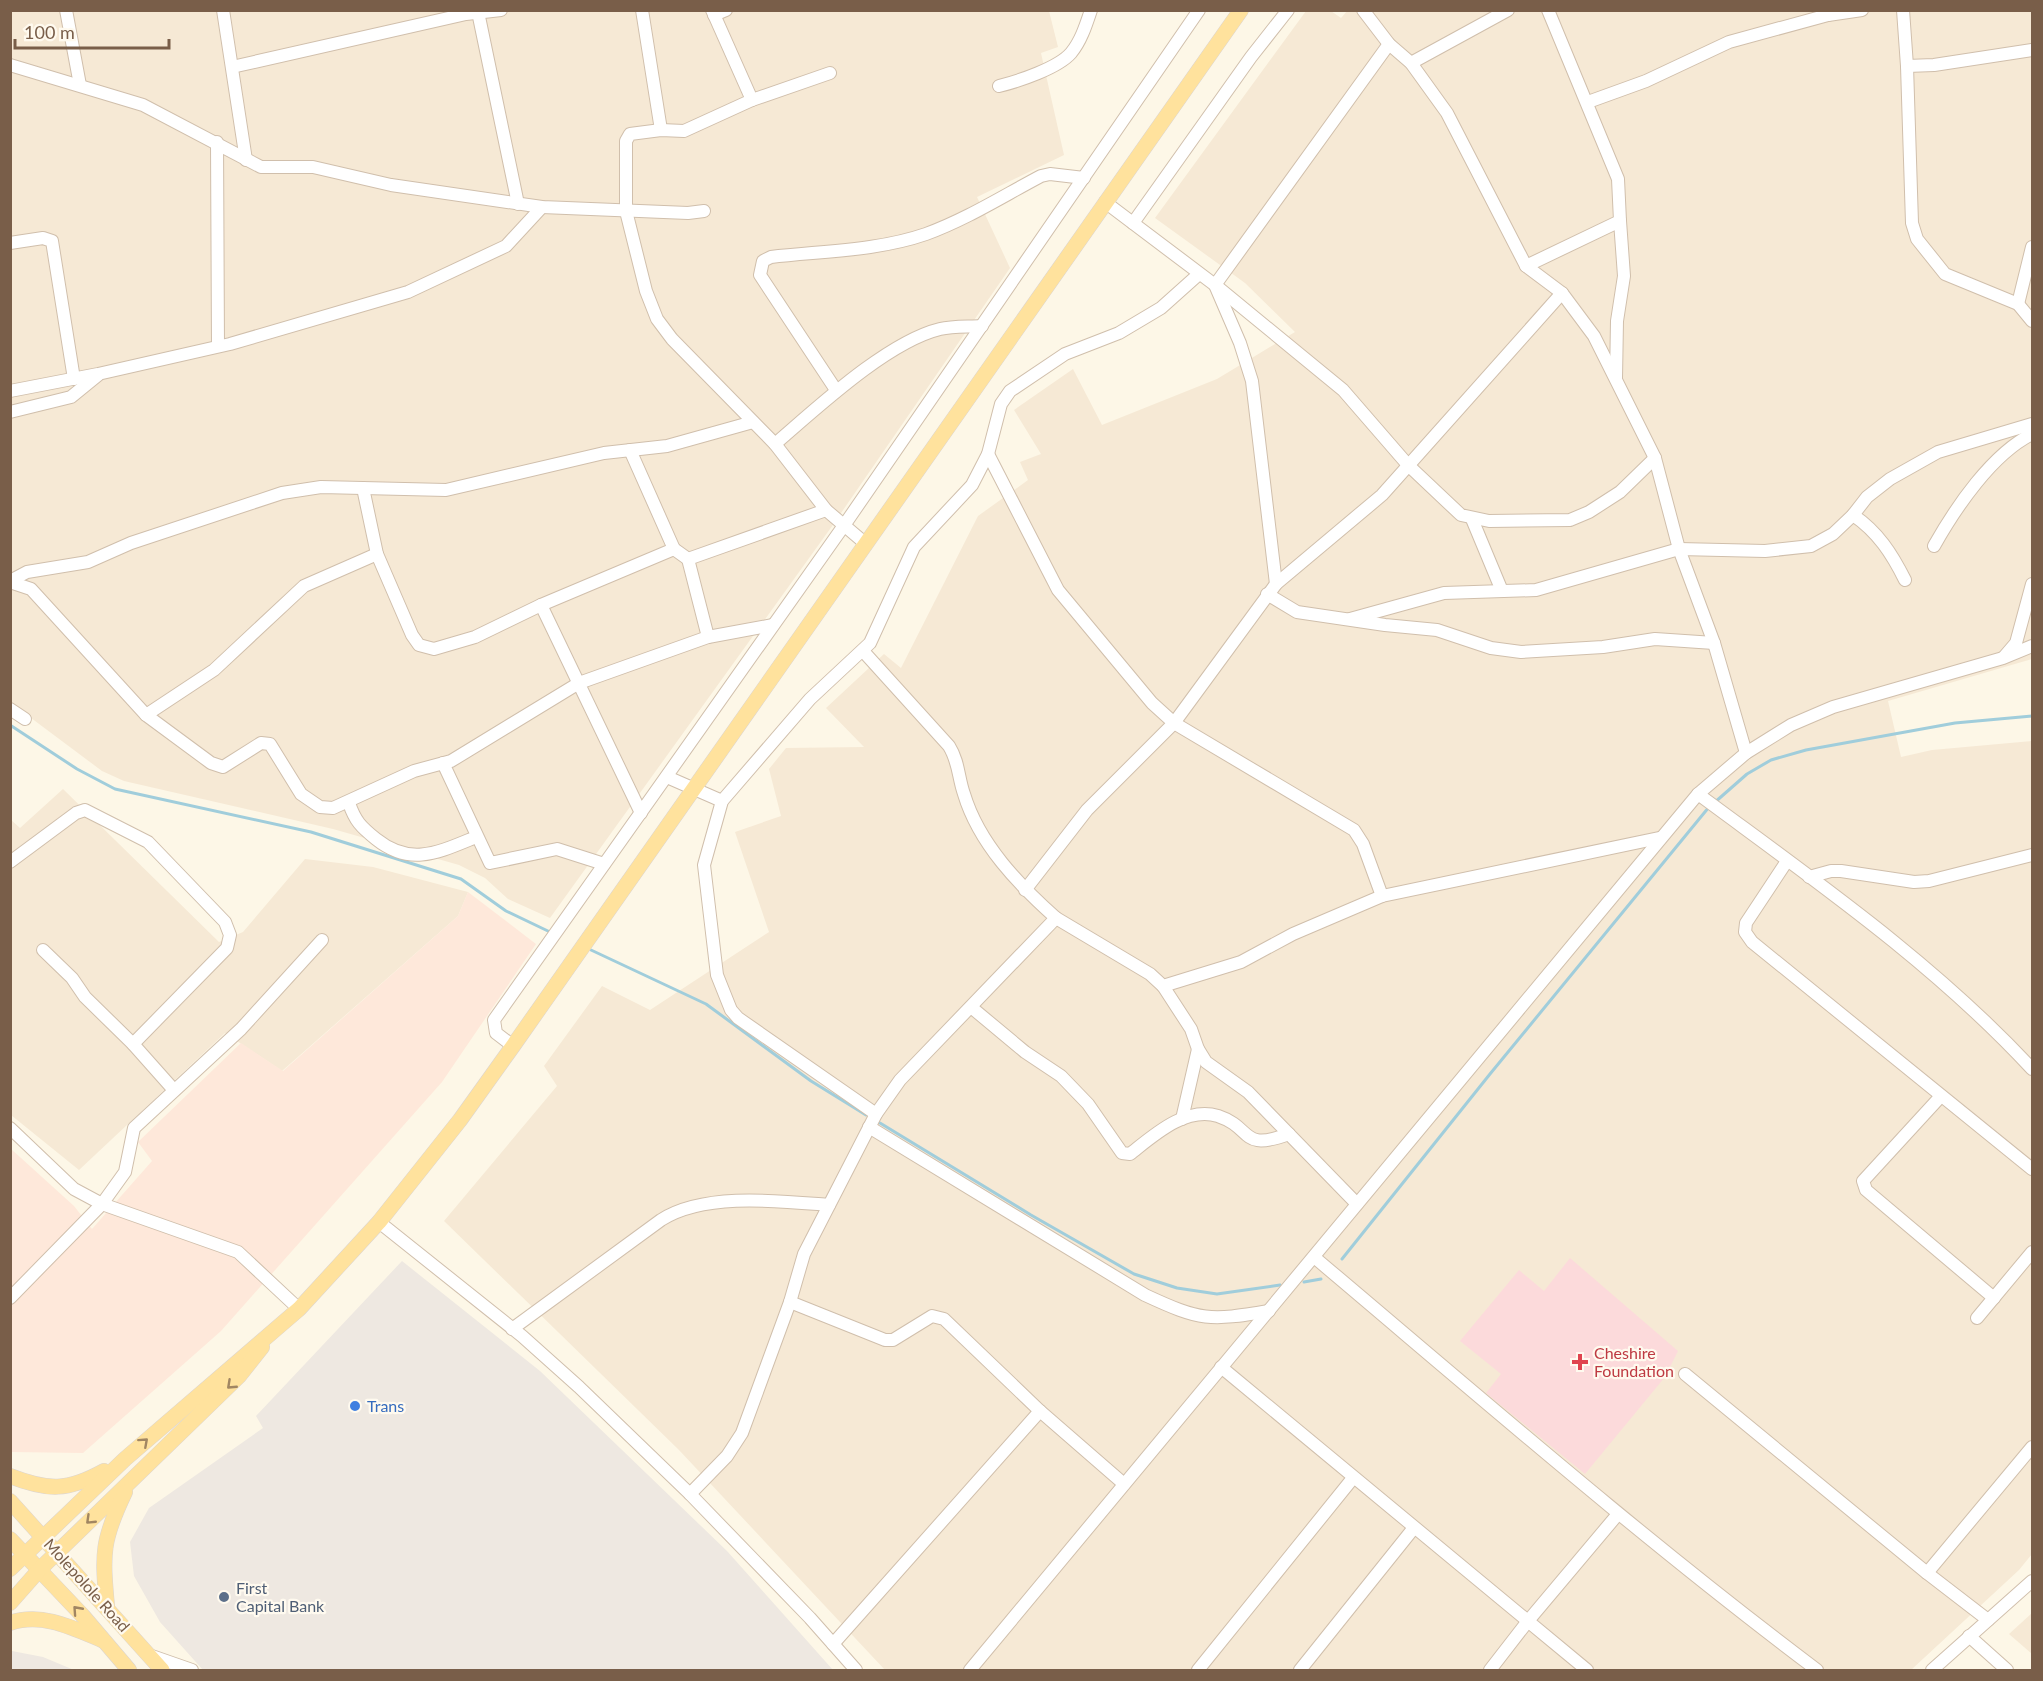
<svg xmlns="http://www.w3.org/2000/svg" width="2043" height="1681" font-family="Lato,sans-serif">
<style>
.residential{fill:#f6e9d5}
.commercial{fill:#fee8da}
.industrial{fill:#eee8e1}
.medical{fill:#fcdadb}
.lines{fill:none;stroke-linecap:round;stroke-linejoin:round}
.stream{stroke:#a0cddb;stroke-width:3}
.minor-casing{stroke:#d0bfac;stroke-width:14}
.major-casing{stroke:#dcd5d0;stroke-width:16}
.minor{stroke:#fff;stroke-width:12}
.major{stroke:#ffe29d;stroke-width:15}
.oneway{stroke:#a18662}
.health-dot{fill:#e0444e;stroke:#fffaef;stroke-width:2}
.shop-dot{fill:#3f7fe0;stroke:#fffaef;stroke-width:2}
.service-dot{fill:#5c6f8a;stroke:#fffaef;stroke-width:2}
.labels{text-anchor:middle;stroke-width:4.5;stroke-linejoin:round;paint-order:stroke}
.health-label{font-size:16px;fill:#be3a42;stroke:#fffaef;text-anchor:start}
.shop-label{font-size:16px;fill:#366cbe;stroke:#fffaef;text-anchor:start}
.street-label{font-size:16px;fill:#795e49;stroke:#fffaef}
.service-label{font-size:16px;fill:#4e5e75;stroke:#fffaef;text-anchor:start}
</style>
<rect width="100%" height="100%" fill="#fdf7e7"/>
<g class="residential">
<path d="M 1348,10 L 2032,11 L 2032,659 L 1888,701 L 1901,757 L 1932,750 L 2032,741 L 2032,1554 L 2019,1570 L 1911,1670 L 885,1670 L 679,1450 L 444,1221 L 557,1086 L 544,1066 L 602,986 L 650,1010 L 769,932 L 735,832 L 781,816 L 769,769 L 786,748 L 864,747 L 826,708 L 884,654 L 901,668 L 978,516 L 1028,480 L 1020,462 L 1041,454 L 1014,410 L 1073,369 L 1102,425 L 1217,379 L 1295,332 L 1245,283 L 1155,218 L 1306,11 L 1331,11 L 1341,18 Z"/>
<path d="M 11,11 L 1049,11 L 1058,47 L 1041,53 L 1064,155 L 977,197 L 1010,268 L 830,529 L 550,918 L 508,899 L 485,878 L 459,865 L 333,829 L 124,781 L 102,771 L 11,703 Z"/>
<path d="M 63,789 L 219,942 L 243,932 L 305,859 L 373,867 L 468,892 L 458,916 L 282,1071 L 225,1033 L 79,1170 L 11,1115 L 10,819 L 20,828 Z"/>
<path d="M 2032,1613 L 2032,1654 L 2009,1634 Z"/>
</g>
<path class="commercial" d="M 468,892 L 536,944 L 442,1082 L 221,1331 L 83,1453 L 11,1452 L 10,1148 L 74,1206 L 92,1229 L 152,1161 L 138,1142 L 241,1043 L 283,1071 L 458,916 Z"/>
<g class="industrial">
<path d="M 402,1261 L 540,1371 L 727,1551 L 833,1670 L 203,1670 L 160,1622 L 134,1576 L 130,1542 L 149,1508 L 263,1428 L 256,1416 Z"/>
<path d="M 12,1651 L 43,1657 L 74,1670 L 11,1670 Z"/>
</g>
<path class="medical" d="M 1570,1258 L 1678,1351 L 1665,1377 L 1585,1474 L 1486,1393 L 1501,1374 L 1460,1341 L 1519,1270 L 1544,1291 Z"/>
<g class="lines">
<g class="stream">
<path d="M 10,725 L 77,769 L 115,789 L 311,832 L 461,879 L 506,911 L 550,932"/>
<path d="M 1714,803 L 1747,774 L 1771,760 L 1806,750 L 1955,723 L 2032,716"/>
<path d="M 591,950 L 706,1004 L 811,1081 L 866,1115"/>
<path d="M 880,1123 L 1031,1215 L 1134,1274 L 1177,1288 L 1217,1294 L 1280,1285"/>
<path d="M 1342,1259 L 1490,1074 L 1709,807"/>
<path d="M 1304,1282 L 1321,1279"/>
</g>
<g class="minor-casing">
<g id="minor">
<path d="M 66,10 L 80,85"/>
<path d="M 223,10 L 246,160"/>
<path d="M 642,10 L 661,130"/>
<path d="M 712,10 L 752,100 L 830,73"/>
<path d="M 1363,10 L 1389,44 L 1411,63 L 1447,113 L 1526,266 L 1562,293 L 1594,336 L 1655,458 L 1679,549 L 1714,643 L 1746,753"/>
<path d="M 1828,10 L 1828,15 L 1862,10"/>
<path d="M 1903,10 L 1907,66 L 1912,223 L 1917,239 L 1945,274 L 2018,304 L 2032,321"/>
<path d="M 478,12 L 518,204"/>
<path d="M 714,15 L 726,10"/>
<path d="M 1411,63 L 1508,10"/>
<path d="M 10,65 L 143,105 L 261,167 L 313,167 L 391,185 L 542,207 L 688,213 L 704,211"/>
<path d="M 1907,66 L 1934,65 L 2032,50"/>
<path d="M 232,67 L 466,14 L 501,10"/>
<path d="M 999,86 C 1019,81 1058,68 1071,53 C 1081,41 1086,25 1091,10"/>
<path d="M 752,100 L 684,131 L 661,130 L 630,134 L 626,141 L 626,211 L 646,291 L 657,319 L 672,339 L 775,444 L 826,510 L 866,544"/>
<path d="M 1588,102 L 1646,81 L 1729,42 L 1828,15"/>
<path d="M 217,142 L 218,346"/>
<path d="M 1105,202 L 1215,285 L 1343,390 L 1408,465 L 1461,515 L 1489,521 L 1570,520 L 1589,512 L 1620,492 L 1655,458"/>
<path d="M 1133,223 L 1251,57 L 1288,10"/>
<path d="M 10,243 L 43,238 L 52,241 L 74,379"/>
<path d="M 1526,266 L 1620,221 L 1618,179 L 1548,10"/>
<path d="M 2018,304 L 2032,247"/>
<path d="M 1616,378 L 1617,321 L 1624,276 L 1620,221"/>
<path d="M 836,390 L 760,275 L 763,261 L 771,257 C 822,251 877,251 926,234 C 967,219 1003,196 1041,176 L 1050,174 L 1084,178"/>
<path d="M 10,391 L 98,374 L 230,344 L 408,292 L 506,246 L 542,207"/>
<path d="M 10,412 L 71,397 L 98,375"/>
<path d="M 775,444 C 817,408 887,342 940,329 C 953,326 968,327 982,326"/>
<path d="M 988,454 L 1058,590 L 1152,703 L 1174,723 L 1354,830 L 1363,844 L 1382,896"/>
<path d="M 363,488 L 377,554 L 412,635 L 419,645 L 434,649 L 475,637 L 541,605 L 674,549 L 630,450"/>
<path d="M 1853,515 C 1878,532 1892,554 1905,580"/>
<path d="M 1472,519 L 1502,591"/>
<path d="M 1934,546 C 1956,507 1992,454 2032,434"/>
<path d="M 674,549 L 688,559 L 826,510"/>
<path d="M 688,559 L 708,637"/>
<path d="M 10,581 L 27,572 L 88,562 L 131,543 L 282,493 L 321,487 L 446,490 L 604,453 L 667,446 L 753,422"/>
<path d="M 10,582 L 31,589 L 146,715 L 211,763 L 223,767 L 261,743 L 270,744 L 301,794 L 320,807 L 333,808 L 414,771 L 451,761 L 579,683 L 708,637 L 773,625"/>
<path d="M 1276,584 L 1252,381 L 1240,343 L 1215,285 L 1389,44"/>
<path d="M 1267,594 L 1297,612 L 1385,625 L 1437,630 L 1491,648 L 1521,652 L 1603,647 L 1655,639 L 1714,643"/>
<path d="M 541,605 L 641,813"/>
<path d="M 1350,619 L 1444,593 L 1536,590 L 1679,549 L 1765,551 L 1811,546 L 1833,534 L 1853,515 L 1867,497 L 1890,479 L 1938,452 L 2032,424"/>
<path d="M 863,651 L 949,746 C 959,762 958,777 964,794 C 979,844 1019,885 1056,918"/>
<path d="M 2004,657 L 2016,643 L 2032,584"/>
<path d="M 10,709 L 25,719"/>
<path d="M 146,715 L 214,670 L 304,586 L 377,554"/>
<path d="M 443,763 L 490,863 L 557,849 L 604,864"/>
<path d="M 667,777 L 722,801"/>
<path d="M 1698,794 C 1814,880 1934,963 2032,1069"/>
<path d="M 349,803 C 355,821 361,827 376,839 C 411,867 439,852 476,837"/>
<path d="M 1787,861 L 1746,923 L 1745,932 L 1752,942 L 2032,1169"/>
<path d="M 10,862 L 76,813 L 85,810 L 148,842 L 225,922 L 230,935 L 227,948 L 133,1044"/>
<path d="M 1809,877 L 1831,871 L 1841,871 L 1914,882 L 1929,881 L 2032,855"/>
<path d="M 1025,890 L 1087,810 L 1174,723 L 1276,584 L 1382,495 L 1562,293"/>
<path d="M 43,950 L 72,978 L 85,997 L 133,1044 L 173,1089"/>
<path d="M 1163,986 L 1191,1029 L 1198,1049 L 1206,1062 L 1248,1092 L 1357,1204"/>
<path d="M 971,1007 L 1025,1052 L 1061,1076 L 1088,1104 L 1122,1153 L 1130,1154 C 1153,1136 1185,1106 1218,1116 C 1254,1128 1239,1152 1289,1134"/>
<path d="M 513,1046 L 496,1033 L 494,1020 L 845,524 L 1199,10"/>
<path d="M 1941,1096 L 1863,1181 L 1866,1190 L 1994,1298"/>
<path d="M 876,1114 L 738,1018 L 731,1010 L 717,975 L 704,865 L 722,801 L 810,699 L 870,643 L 914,547 L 972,485 L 988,454 L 1001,404 L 1010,391 L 1065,354 L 1119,333 L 1161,308 L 1199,274"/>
<path d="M 1182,1119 L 1198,1049"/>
<path d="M 869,1127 L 1145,1295 C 1201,1321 1209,1321 1269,1311"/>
<path d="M 10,1128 L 74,1189 L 102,1204 L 238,1252 L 299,1309"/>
<path d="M 379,1222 L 522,1336 L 579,1387 L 690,1494 L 810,1618 L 856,1670"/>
<path d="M 1314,1257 C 1480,1397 1644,1540 1817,1670"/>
<path d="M 10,1298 L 102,1204 L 125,1172 L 134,1128 L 241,1029 L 322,940"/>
<path d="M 790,1302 L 885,1340 L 893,1340 L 932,1316 L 944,1319 L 1040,1411 L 1124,1484"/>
<path d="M 1977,1318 L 2032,1252"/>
<path d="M 512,1329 L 661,1220 C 704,1192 780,1201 829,1205"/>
<path d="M 1221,1367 L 1587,1670"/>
<path d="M 1685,1374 L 1927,1573 L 1988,1620"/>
<path d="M 690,1494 L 727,1456 L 742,1433 L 790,1302 L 804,1254 L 876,1114 L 900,1080 L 1056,918 L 1150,974 L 1163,986 L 1241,962 L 1293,934 L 1382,896 L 1659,838"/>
<path d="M 1927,1573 L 2032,1447"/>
<path d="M 1969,1636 L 2007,1670"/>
<path d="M 833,1644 L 1040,1411"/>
<path d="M 149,1655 L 192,1670"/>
<path d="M 970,1670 L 1698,794 L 1746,753 L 1791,725 L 1833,707 L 2003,658 L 2032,646"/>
<path d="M 1198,1670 L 1353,1478"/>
<path d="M 1300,1670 L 1413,1529"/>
<path d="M 1490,1670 L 1528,1621 L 1618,1514"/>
<path d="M 1932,1670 L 2032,1581"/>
</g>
</g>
<g class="major-casing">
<g id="major">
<path d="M 10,1476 C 48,1491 68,1491 104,1471"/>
<path d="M 10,1501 L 162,1670"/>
<path d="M 10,1539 L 83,1616 L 129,1670"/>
<path d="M 10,1569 L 125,1459 L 299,1309 L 379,1222 L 460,1120 L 513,1046 L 1241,10"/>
<path d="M 10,1603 L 40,1569 L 239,1376 L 262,1347"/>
<path d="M 107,1606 C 102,1553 102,1540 125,1492"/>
<path d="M 10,1623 C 42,1612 73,1628 102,1640"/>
</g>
</g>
<use href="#minor" class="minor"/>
<use href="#major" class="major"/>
</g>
<defs><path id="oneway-chevron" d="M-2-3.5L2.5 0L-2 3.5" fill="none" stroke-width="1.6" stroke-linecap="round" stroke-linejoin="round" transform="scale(1.5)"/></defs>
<g class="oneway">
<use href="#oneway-chevron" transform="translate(231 1385) rotate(137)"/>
<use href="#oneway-chevron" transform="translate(144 1442) rotate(-42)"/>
<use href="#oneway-chevron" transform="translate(90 1520) rotate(136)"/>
<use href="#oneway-chevron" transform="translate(77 1610) rotate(-132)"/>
</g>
<path class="health-dot" d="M1577 1353h6v6h6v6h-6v6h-6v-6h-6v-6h6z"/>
<circle class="shop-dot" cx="355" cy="1406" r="6"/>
<circle class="service-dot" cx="224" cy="1597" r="6"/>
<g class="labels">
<g class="health-label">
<text x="1594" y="1359">Cheshire<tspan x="1594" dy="18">Foundation</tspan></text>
</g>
<g class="shop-label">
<text x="367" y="1412">Trans</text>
</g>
<g class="street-label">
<text transform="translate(87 1585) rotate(48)" y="6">Molepolole Road</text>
</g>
<g class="service-label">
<text x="236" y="1594">First<tspan x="236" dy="18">Capital Bank</tspan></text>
</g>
</g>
<rect width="2043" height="1681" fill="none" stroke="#795e49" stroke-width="24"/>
<path d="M15 39v9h154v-9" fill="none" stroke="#795e49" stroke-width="3"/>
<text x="24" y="39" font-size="18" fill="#795e49" stroke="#fffaef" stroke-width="4.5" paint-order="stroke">100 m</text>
</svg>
